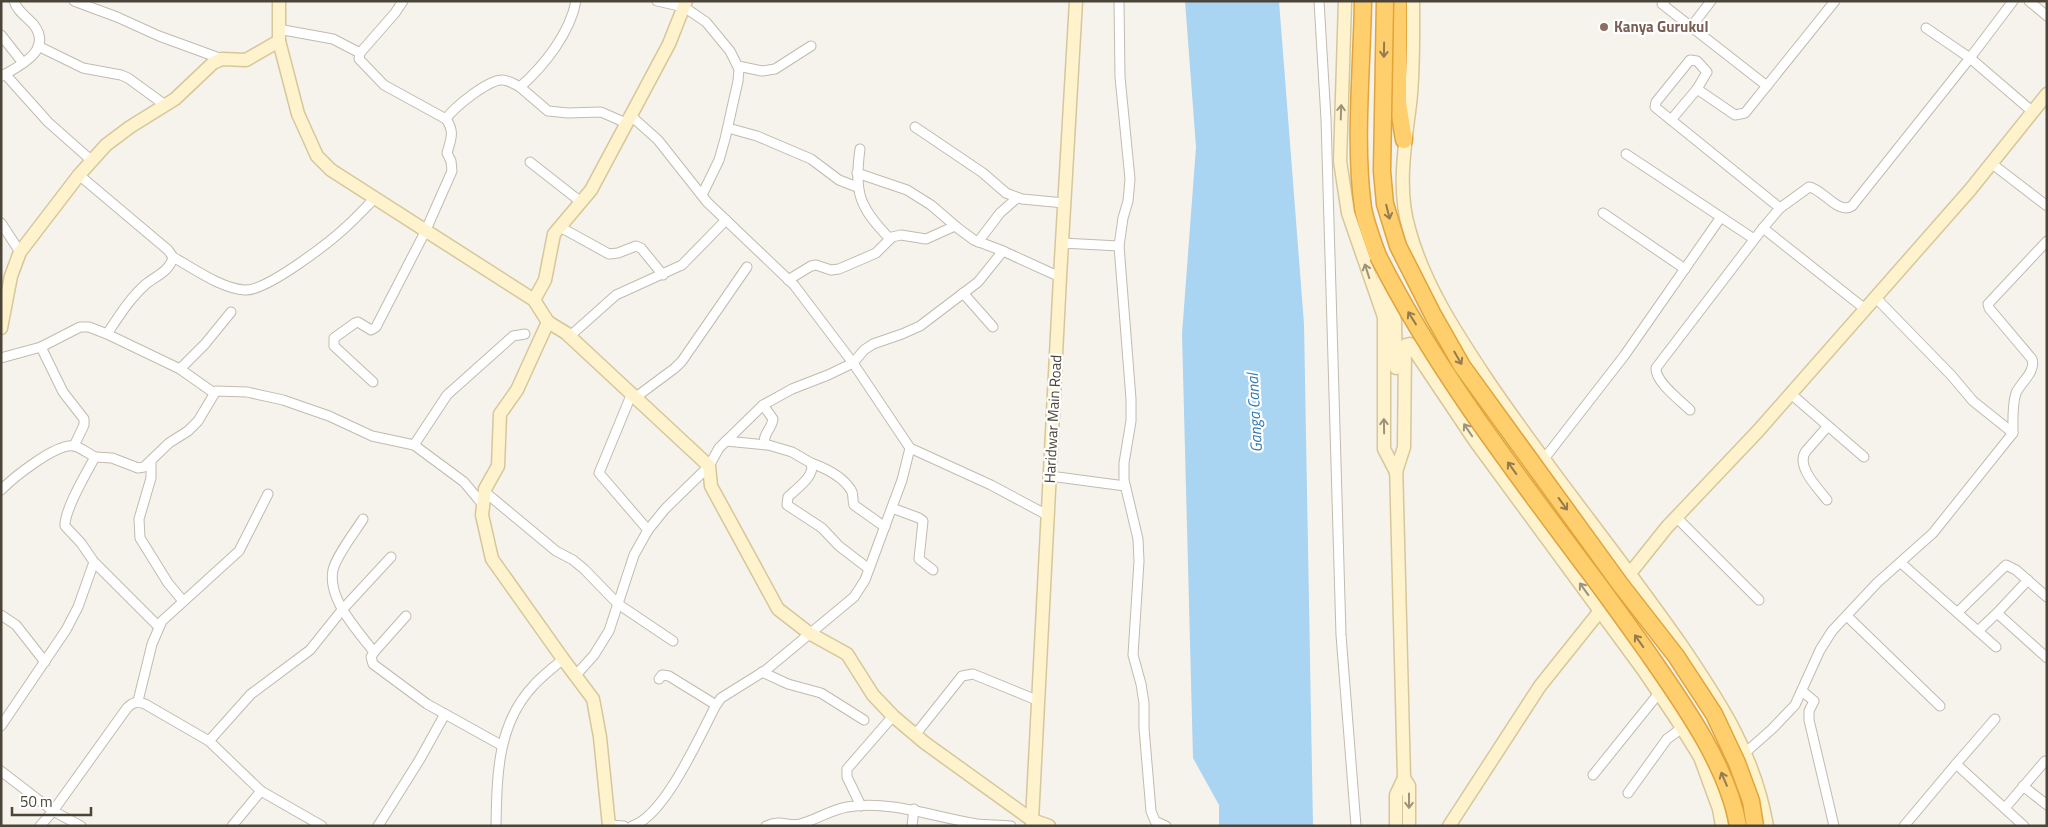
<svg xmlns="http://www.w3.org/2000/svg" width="2048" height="827" font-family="'Titillium Web',sans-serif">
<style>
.water{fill:#a9d4f2}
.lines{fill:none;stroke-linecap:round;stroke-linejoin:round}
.street-casing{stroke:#c2bbae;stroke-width:11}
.secondary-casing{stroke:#d6c79b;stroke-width:15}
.highway-casing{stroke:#e0a43c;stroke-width:19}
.street{stroke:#fff;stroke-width:9}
.secondary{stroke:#fff3cd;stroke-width:12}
.highway{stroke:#ffcf6e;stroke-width:16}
.highway-bridge-casing{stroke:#e0a43c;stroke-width:19;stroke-linecap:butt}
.highway-bridge{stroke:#ffcf6e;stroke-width:16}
.oneway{stroke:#937c4e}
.oneway2{stroke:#9c937c}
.education-dot{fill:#8d6e63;stroke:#fff;stroke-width:2}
.labels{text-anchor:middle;stroke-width:4.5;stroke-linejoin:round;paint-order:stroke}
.education-label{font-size:15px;font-weight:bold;fill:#785e54;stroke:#fff;text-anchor:start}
.street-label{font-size:15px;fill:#4b4439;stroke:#fff}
.water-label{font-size:16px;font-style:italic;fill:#2e7ab2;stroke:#fff}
</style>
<rect width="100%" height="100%" fill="#f6f3ec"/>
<path class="water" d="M 1185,1 L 1279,1 L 1304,324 L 1313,826 L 1219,826 L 1219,805 L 1193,758 L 1182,334 L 1196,147 Z"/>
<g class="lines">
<g class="street-casing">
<g id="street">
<path d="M 74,1 L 117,17 L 159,36 L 222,59"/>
<path d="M 657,1 L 684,7 L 706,22 L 730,51 L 739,69 L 738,81 L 725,139 L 719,160 L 702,195"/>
<path d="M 1119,1 L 1120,77 L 1130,179 L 1128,201 L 1123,218 L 1119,246 L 1131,399 L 1131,421 L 1124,463 L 1124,480 L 1138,539 L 1139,561 L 1133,655 L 1141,684 L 1144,703 L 1144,728 L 1151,811 L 1155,821 L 1166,826"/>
<path d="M 1319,1 L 1326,119 L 1341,635 L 1356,826"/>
<path d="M 1665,1 L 1662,4 L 1767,86"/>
<path d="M 2029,1 L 2047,16"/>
<path d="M 1691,27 L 1711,1"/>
<path d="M 1926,28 L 1970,58 L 2033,112"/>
<path d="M 278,29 L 333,39 L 360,53"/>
<path d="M 1,35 L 23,63"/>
<path d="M 38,46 L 83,68 L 121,75 L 128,78 L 165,105"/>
<path d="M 738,66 L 762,71 L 775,69 L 811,46"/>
<path d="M 5,74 L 48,122 L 92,161"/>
<path d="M 2,76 C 19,66 53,51 34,25 C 27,17 17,11 14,1"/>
<path d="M 520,87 L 548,111 L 568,113 L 601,112 L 626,123"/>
<path d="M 630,115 L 658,140 L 707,202 L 794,285 L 853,363 L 910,448 L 991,485 L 1049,516"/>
<path d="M 446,119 C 454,107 487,81 501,80 C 507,79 514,84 520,87 C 544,66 570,33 576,1"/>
<path d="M 1671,120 L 1697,89 L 1735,115 L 1745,113 L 1835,1"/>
<path d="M 915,127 L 983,173 L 1006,193 L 1022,199 L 1064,203"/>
<path d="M 728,128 L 757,136 L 811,159 L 839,180 L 857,187"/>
<path d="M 860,149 C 854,193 859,207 890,239"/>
<path d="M 1626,154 L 1754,239"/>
<path d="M 530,162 L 581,202"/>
<path d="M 1991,163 L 2047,206"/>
<path d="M 857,173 L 907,190 L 931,205 L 959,229 L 974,240 L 1003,251"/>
<path d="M 79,175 L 168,250 L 173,257 C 170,271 156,276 146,284 C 130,298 119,316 107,334"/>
<path d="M 1780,208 L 1809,187 C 1823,189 1838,215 1852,206 L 1970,58 L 2013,1"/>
<path d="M 1603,213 L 1685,269"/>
<path d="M 1,223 L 20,252"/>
<path d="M 560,227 L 609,254 L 618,253 L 636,246 L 641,248 L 663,275"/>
<path d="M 1763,228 L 1865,309"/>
<path d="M 978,242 L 1000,213 L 1017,198"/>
<path d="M 1062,243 L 1119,246"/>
<path d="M 173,257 C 193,268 222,289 245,290 C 267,291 330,242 347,226 C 357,217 365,208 374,199"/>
<path d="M 788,280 L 811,266 L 816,265 L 831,270 L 839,269 L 876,253 L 892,237 L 901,235 L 926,239 L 955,226"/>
<path d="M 963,293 L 993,327"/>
<path d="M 570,336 L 616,295 L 682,265 L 726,220"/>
<path d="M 41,347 L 63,392 L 84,419 L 84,425 L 74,446"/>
<path d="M 1,358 L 41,347 L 80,327 L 89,327 L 107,334 L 180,369 L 214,393"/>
<path d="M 180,369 L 205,344 L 231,312"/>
<path d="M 373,382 L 334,346 L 334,338 L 355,323 L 358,322 L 371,330 L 376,327 L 425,232 L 452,171 L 451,161 L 447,153 C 451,139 455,132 446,119 L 384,85 L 359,59 L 360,53 L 395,13 L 403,1"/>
<path d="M 632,393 L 599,473 L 648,530"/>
<path d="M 1791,394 L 1864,457"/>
<path d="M 636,397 L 675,368 L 682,361 L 747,267"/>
<path d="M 763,405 L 773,419 C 772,429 762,434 765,444 L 792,452 L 811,463 C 816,476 796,489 788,497 L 787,505 L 822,528 L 839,546 L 869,569"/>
<path d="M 1690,410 C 1681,401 1655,382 1656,368 L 1763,228 L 1780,208 L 1655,107 L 1656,102 L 1690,60 L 1697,61 L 1707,72 L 1697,89"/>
<path d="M 2013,433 C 2013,420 2012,405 2016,393 C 2021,382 2036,372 2032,359 L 1989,308 L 1988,304 L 2047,241"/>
<path d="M 726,441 L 767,445"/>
<path d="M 414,445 L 447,395 L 513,336 L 525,334"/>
<path d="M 95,457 L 112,458 L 138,468 L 144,467 L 169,443 L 188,431 L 198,421 L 216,391 L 247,392 L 283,400 L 329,416 L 372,436 L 414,445 L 464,482 L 483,505"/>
<path d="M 1544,459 L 1624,356 L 1721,217"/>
<path d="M 151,461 L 151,478 L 139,519 L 140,538 L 168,583 L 183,601"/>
<path d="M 811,463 C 825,468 843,477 851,490 C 854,494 852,500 854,505 L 885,527"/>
<path d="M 1050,476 L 1125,486"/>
<path d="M 1,490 C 13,478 56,443 74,446 C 80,447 89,454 95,457 C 87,472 64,510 65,526 L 81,543 L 94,562 L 159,627"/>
<path d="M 485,492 L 556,551 L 573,560 L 584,569 L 618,604 L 673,641"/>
<path d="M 1827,500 C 1818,488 1795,466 1806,451 L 1828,426"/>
<path d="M 892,508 L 919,518 L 923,521 L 919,559 L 933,570"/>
<path d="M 1676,517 L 1759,600"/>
<path d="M 363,519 C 355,532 336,556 333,570 C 327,599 358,631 374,652 L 371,657 L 373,664 L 427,704 L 501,745"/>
<path d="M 1901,563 L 1996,647"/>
<path d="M 1958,612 L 2006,565 L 2016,570 L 2047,597"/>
<path d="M 1997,613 L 2028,580"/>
<path d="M 1,615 L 16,625 L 45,662"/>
<path d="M 1847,616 L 1940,706"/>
<path d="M 1978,631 L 1997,613 L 2047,658"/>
<path d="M 374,652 L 406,616"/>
<path d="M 762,672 L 788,684 L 821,693 L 864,720"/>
<path d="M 576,675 L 594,655 L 609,631 L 634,555 L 648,530 L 665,509 L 709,466 L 719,448 L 763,405 L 792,389 L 828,375 L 853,363 L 864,350 L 873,344 L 902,334 L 920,326 L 978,282 L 1003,251 L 1060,277"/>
<path d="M 659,679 L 662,675 L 669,676 L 716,705"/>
<path d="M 1802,691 L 1814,701 L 1809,711 L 1809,720 L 1834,826"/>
<path d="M 138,701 L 152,644 L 162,621 L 239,551 L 268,494"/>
<path d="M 1,726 L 66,630 L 78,607 L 94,562"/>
<path d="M 915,735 L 962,676 L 973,674 L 1039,701"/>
<path d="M 209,741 L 251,694 L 310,650 L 342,610 L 391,557"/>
<path d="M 1746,752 L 1772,729 L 1795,705 L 1820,650 L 1832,631 L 1877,583 L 1933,533 L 2013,433 L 1973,401 L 1951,375 L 1875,297"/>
<path d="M 1956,764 L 1995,719"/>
<path d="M 1,771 L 53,811 L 81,826"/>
<path d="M 1593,775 L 1659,693"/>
<path d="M 2023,786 L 2047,805"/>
<path d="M 1628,793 L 1667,739 L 1682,728"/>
<path d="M 861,806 L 847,777 L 847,769 L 893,716"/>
<path d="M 2005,808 L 2045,761"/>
<path d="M 609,825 L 624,826"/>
<path d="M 40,826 L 53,811 L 127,708 C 133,702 137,701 145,704 L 209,741 L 261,791 L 322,826"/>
<path d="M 232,826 L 261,791"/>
<path d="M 378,826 L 420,759 L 445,714"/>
<path d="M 496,826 C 497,775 497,724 534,685 C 542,676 553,668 563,659"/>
<path d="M 632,826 C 665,816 700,735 716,705 L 721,698 L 766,670 L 854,597 L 865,580 L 902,480 L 910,448"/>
<path d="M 766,826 C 782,819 788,827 800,824 C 816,820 830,810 847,807 C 892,800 933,817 977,824 C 988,825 1000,825 1011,826"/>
<path d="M 912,826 L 914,809"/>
<path d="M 1904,826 L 1956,764 L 2024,826"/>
</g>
</g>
<g class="secondary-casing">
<g id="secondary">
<path d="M 279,1 L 279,41 L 298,114 L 317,156 L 331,170 L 534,300 L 548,322 L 566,333 L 709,466 L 711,486 L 778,609 L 809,633 L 847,654 L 873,695 L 893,716 L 925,743 L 1032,820 L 1032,826"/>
<path d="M 1345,1 L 1340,161 L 1348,213 L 1384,317 L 1384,449 L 1396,472"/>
<path d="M 1413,1 C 1413,35 1414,70 1410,104 C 1405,145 1397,189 1409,229 C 1424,284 1455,331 1486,378 C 1548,470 1619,555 1682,646 C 1722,705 1754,754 1767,826"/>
<path d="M 1381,270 L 1395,321 L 1396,368"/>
<path d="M 534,300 L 545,280 L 554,234 L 591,190 L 669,44 L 686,1"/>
<path d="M 548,322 L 517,390 L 500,414 L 498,466 L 485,489 L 482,515 L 492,559 L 563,659 L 593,699 L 600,737 L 609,826"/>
<path d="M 1,328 L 11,276 L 20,252 L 79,175 L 106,145 L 130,127 L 175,99 L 213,63 L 222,59 L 246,60 L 279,41"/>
<path d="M 1396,463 L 1404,778 L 1396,795 L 1396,826"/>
<path d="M 1396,472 L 1404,447 L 1405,349 L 1406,345 L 1410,344 L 1475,441 L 1644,671 L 1677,720 L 1700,757 L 1719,809 L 1722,826"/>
<path d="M 1404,778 L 1409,786 L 1409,826"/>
<path d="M 1049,826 L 1032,820 L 1060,277 L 1076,1"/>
<path d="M 1449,826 L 1540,686 L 1667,527 L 1758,431 L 1970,190 L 2047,94"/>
</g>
</g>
<g class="highway-casing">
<g id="highway">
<path d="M 1363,1 C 1362,67 1354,144 1363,208 C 1366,224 1372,240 1378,256"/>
<path d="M 1398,1 L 1398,103 L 1404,140"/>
</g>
</g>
<use href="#street" class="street"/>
<use href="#secondary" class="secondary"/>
<use href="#highway" class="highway"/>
<g class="highway-bridge-casing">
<g id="highway-bridge">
<path d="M 1385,1 L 1382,171 L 1385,204 L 1398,246 L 1433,315 L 1462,366 L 1620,584 L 1676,656 L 1714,714 L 1737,763 L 1751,801 L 1755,826"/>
<path d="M 1378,256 C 1433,365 1508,463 1581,561 C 1604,591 1626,622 1648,653 C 1682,702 1728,766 1738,826"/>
</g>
</g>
<use href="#highway-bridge" class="highway-bridge"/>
</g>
<defs><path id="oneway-shaft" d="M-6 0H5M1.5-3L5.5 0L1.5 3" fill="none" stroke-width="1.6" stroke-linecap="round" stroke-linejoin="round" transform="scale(1.25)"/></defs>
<g class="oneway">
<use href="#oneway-shaft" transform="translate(1384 50) rotate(91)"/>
<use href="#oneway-shaft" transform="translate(1388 212) rotate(76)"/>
<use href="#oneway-shaft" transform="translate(1412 318) rotate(-122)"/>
<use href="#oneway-shaft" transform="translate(1458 358) rotate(60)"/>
<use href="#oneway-shaft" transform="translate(1512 468) rotate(-126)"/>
<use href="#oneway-shaft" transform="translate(1563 504) rotate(54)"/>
<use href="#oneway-shaft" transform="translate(1639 641) rotate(-125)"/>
<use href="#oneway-shaft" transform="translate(1724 779) rotate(-113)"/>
</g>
<g class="oneway2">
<use href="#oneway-shaft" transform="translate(1341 112) rotate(-88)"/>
<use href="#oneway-shaft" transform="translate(1367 271) rotate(-108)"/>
<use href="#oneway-shaft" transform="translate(1384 426) rotate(-91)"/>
<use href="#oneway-shaft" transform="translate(1468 430) rotate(-124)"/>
<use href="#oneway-shaft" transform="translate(1584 589) rotate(-126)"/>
<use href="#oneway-shaft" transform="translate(1409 801) rotate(90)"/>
</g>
<circle class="education-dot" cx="1604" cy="27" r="5"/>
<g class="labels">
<g class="education-label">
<text x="1614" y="32">Kanya Gurukul</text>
</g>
<g class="street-label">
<text transform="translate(1053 419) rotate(-87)" y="5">Haridwar Main Road</text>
</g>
<g class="water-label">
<text transform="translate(1254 413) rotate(-93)" y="6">Ganga Canal</text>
</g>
</g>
<rect width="2048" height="827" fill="none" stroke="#4b4439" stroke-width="5"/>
<path d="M12 807v8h79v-8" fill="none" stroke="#4b4439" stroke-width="2.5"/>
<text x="20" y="807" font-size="15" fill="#4b4439" stroke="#ffffff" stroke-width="4" paint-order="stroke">50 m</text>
</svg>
